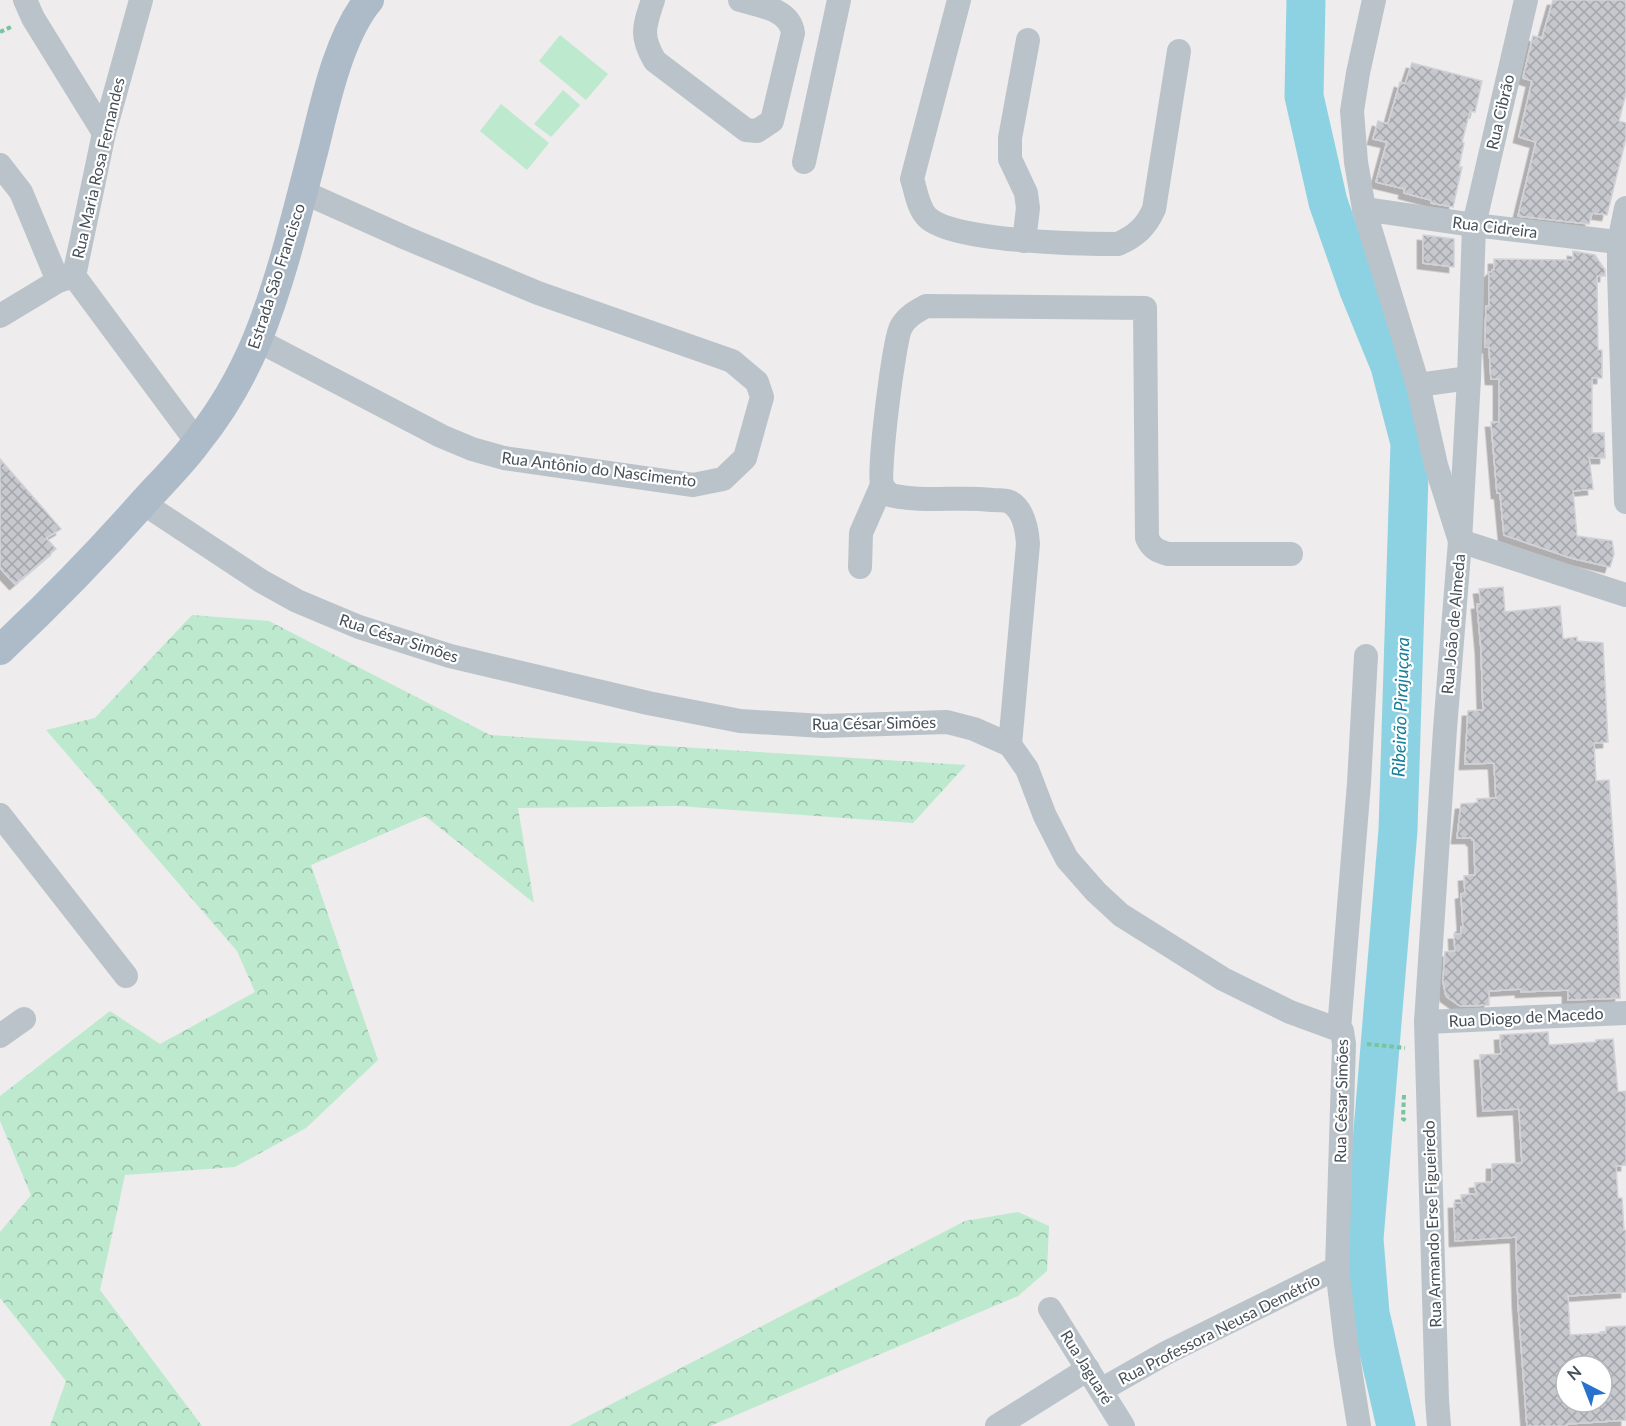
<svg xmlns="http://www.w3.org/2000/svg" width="1626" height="1426" font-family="Lato,sans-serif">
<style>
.grass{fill:#bde9ce}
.forest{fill:url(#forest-crowns)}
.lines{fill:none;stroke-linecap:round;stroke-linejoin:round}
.river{stroke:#8dd2e3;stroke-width:39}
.building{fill:url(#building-cross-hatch);stroke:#d0d2d7;stroke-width:1.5;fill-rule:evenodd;filter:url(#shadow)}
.path{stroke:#78c49e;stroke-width:4;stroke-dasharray:4.5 3;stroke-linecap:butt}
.minor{stroke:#bbc3ca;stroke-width:24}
.major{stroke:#adbbc9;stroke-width:30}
.labels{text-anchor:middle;stroke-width:4.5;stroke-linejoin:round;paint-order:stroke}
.street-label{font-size:16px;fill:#464f57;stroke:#fff}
.water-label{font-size:18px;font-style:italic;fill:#187e98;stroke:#fff}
</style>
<defs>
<pattern id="forest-crowns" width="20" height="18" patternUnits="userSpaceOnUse" patternTransform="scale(1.5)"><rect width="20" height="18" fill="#bde9ce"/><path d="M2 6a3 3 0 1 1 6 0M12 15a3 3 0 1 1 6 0" fill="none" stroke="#9bbfaa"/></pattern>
<pattern id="building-cross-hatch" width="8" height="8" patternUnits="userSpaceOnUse" patternTransform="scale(1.5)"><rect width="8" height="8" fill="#c7c8ce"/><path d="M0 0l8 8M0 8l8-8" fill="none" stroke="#a3a5aa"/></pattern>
<filter id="shadow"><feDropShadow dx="-5.5" dy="5.5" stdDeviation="0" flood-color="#0004"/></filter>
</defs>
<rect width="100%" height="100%" fill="#eeecec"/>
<g class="grass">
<path d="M 560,35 L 608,74 L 586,100 L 539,61 Z"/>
<path d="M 563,90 L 580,105 L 551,137 L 534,124 Z"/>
<path d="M 501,104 L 549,143 L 527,170 L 480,131 Z"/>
</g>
<g class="forest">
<path d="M 192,615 L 269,621 L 490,735 L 966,765 L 913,823 L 679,806 L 518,808 L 534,903 L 425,816 L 311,865 L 378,1060 L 306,1128 L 235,1167 L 125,1175 L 100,1290 L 202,1426 L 50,1426 L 66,1381 L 0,1298 L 0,1232 L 31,1195 L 0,1121 L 0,1096 L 110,1011 L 160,1044 L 255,992 L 237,951 L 46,730 L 95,718 Z"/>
<path d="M 1018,1212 L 1049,1226 L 1047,1271 L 1018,1296 L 710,1426 L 569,1426 L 965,1221 Z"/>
</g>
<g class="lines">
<path class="river" d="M 1306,0 L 1304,96 L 1328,202 L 1359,290 L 1390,366 L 1410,443 L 1398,830 L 1364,1239 L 1370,1313 L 1396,1426"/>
</g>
<g class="building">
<path d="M 1553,0 L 1626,0 L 1626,93 L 1619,121 L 1626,123 L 1626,138 L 1607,215 L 1592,213 L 1589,224 L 1518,216 L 1536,142 L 1519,137 L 1532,81 L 1523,78 L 1533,36 L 1542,38 Z"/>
<path d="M 1412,63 L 1482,81 L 1475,112 L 1470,111 L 1462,142 L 1464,143 L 1459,167 L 1462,167 L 1453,207 L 1431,203 L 1431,200 L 1404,193 L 1405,189 L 1376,182 L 1387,142 L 1373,139 L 1378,121 L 1388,124 L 1400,82 L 1405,84 Z"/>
<path d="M 1423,235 L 1454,239 L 1454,267 L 1423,263 Z"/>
<path d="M 1573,251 L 1595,255 L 1605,270 L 1605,276 L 1597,276 L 1598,350 L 1602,350 L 1602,378 L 1592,378 L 1592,433 L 1604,433 L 1605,458 L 1589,458 L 1593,489 L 1573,491 L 1577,536 L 1612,541 L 1614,554 L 1610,567 L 1571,558 L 1504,535 L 1500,493 L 1497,493 L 1491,422 L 1499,422 L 1499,379 L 1491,379 L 1489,347 L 1485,347 L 1486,306 L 1489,306 L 1489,272 L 1492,272 L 1492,270 L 1494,270 L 1494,259 L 1573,260 Z"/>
<path d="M 0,459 L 61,529 L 46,538 L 56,549 L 15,584 L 0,568 Z"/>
<path d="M 1503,587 L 1505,612 L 1560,606 L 1563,639 L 1577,637 L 1577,641 L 1603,643 L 1608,742 L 1594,743 L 1596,781 L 1609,780 L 1617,894 L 1620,998 L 1568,1000 L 1568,990 L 1521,992 L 1521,989 L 1489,991 L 1489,1005 L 1460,1006 L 1446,996 L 1443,981 L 1445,952 L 1455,951 L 1454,934 L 1461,934 L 1461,927 L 1463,927 L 1461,894 L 1465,893 L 1464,876 L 1475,875 L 1474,840 L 1472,840 L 1472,838 L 1457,838 L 1461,804 L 1474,803 L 1478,802 L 1477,799 L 1496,798 L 1494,763 L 1465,764 L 1468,711 L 1483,710 L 1481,649 L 1477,604 L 1481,604 L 1479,589 Z"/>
<path d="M 1548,1032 L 1549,1045 L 1596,1042 L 1596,1040 L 1613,1039 L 1618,1092 L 1626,1091 L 1626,1165 L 1616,1166 L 1618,1198 L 1622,1198 L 1624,1230 L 1626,1230 L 1626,1292 L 1568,1296 L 1570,1335 L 1606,1333 L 1606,1327 L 1626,1326 L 1626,1420 L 1567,1424 L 1567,1426 L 1527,1426 L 1518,1303 L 1516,1237 L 1455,1241 L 1454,1203 L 1462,1203 L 1461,1195 L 1476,1194 L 1475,1183 L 1492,1182 L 1492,1164 L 1522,1163 L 1519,1109 L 1483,1111 L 1480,1055 L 1501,1054 L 1500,1035 ZM 1566,1366 L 1602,1366 L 1602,1402 L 1566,1402 Z"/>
</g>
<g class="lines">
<g class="path">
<path d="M 0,32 L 13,26"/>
<path d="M 1367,1044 L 1405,1048"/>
<path d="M 1404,1095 L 1403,1119 L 1407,1121"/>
</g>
<g class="minor">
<path d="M 25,0 L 33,18 L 104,133"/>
<path d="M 141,0 L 104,133 L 74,276 L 197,442"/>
<path d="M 653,0 C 644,27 640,36 655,61 L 746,130 L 757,131 L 772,121 L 793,33 C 790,9 760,6 740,0"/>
<path d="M 959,0 L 912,179 C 916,191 918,208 927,217 C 951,242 1081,244 1118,244 C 1136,236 1146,227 1154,209 L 1179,51"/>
<path d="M 1374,0 L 1358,73 L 1352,111 L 1356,162 L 1364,209 L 1418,385 L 1436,465 L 1460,541 L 1626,595"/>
<path d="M 804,162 L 839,0"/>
<path d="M 0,165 L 21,192 L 58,281"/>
<path d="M 1626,208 L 1619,242 L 1619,271 L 1626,502"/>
<path d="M 1364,209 L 1474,225 L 1626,243"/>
<path d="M 1024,241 L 1028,208 L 1026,193 L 1010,159 L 1010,138 L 1028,40"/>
<path d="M 0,316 L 58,281 L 74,276"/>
<path d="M 257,340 L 441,436 L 472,449 L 504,458 L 693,485 L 723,479 L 745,458 L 762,397 L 757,382 L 732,361 L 538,293 L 406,238 L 303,192"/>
<path d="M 1418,385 L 1469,378"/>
<path d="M 143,503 L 261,581 L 297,601 L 359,627 L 450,656 L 648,703 L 740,721 L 823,726 L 947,722 L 974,729 L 1010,745 L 1027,769 L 1045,816 L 1067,859 L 1096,892 L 1121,915 L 1223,979 L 1290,1012 L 1342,1031 L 1344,1044 L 1337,1268 L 1346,1344 L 1359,1426"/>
<path d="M 860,567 L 861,533 L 882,485"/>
<path d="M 1010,745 L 1028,544 C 1027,529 1024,510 1010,502 C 1006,500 997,500 992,500 C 958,496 923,503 890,495 C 887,492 883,488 882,484 C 878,470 894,339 901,327 C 907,316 916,312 926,306 L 1145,308 L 1147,538 C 1152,549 1158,551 1168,554 L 1291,554"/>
<path d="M 0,815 L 126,976"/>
<path d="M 1426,1022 L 1626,1013"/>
<path d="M 1339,1029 L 1359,783 L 1366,656"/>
<path d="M 0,1036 L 24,1019"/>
<path d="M 1050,1309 L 1123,1426"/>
<path d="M 1101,1390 L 1166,1353 L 1337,1268"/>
<path d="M 997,1426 L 1088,1369"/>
<path d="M 1439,1426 L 1437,1400 L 1426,1022 L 1445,729 L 1460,541 L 1469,378 L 1474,225 L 1526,0"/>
</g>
<path class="major" d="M 0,650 C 50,603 97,555 143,503 C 161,483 181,464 197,442 C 221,412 242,376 257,340 C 282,278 297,213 314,148 C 325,103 339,36 369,0"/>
</g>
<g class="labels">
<g class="street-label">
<text transform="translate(1500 112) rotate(-77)" y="6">Rua Cibrão</text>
<text transform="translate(98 168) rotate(-77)" y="6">Rua Maria Rosa Fernandes</text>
<text transform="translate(1495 227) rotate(7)" y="6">Rua Cidreira</text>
<text transform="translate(276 276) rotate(-72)" y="6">Estrada São Francisco</text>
<text transform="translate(599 469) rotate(7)" y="6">Rua Antônio do Nascimento</text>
<text transform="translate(1453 624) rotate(-85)" y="6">Rua João de Almeda</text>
<text transform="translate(399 638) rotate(18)" y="6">Rua César Simões</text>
<text transform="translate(874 723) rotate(-1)" y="6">Rua César Simões</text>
<text transform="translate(1526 1017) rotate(-3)" y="6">Rua Diogo de Macedo</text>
<text transform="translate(1341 1101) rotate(-89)" y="6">Rua César Simões</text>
<text transform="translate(1432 1224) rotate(-92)" y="6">Rua Armando Erse Figueiredo</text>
<text transform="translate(1219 1329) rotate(-27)" y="6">Rua Professora Neusa Demétrio</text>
<text transform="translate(1087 1367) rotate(58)" y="6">Rua Jaguaré</text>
</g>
<g class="water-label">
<text transform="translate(1401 707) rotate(-88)" y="6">Ribeirão Pirajuçara</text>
</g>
</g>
<g transform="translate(1584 1384) rotate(318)"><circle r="28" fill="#ffffff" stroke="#b5b9bc" stroke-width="1.5"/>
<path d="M0-4.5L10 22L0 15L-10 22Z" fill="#2871cc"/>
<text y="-9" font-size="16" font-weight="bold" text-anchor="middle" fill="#464f57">N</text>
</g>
</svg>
